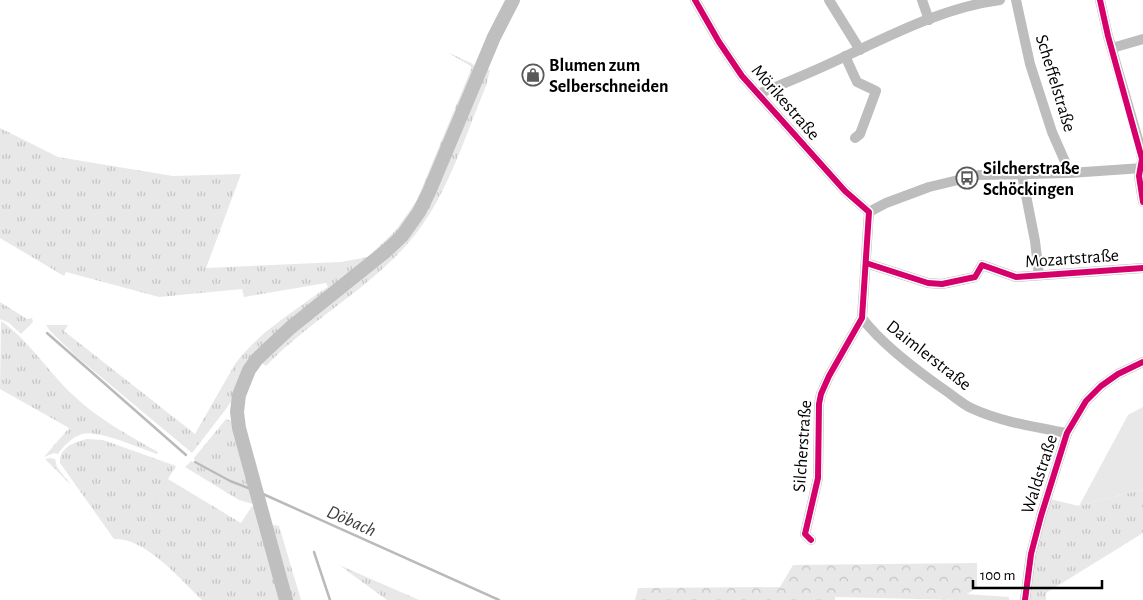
<svg xmlns="http://www.w3.org/2000/svg" width="1143" height="600" font-family="'Alegreya Sans',sans-serif">
<style>
.grass{fill:url(#grass-tufts)}
.forest{fill:url(#forest-crowns)}
.green{fill:#e8e8e8}
.lines{fill:none;stroke-linecap:round;stroke-linejoin:round}
.stream{stroke:#bababa;stroke-width:2.5}
.minor{stroke:#bdbdbd;stroke-width:10}
.secondary{stroke:#bfbfbf;stroke-width:14}
.cycleway-casing{stroke:#fff;stroke-width:9}
.cycleway{stroke:#d6006c;stroke-width:6}
.labels{text-anchor:middle;stroke-width:4;stroke-linejoin:round;paint-order:stroke}
.poi-label{font-size:18px;font-weight:bold;fill:#000;stroke:#fff;text-anchor:start}
.street-label{font-size:18px;fill:#000;stroke:#fff}
.water-label{font-size:19px;font-style:italic;fill:#3e3e3e;stroke:#fff}
</style>
<defs>
<pattern id="grass-tufts" width="24" height="20" patternUnits="userSpaceOnUse" patternTransform="scale(1.25)"><rect width="24" height="20" fill="#e8e8e8"/><path d="M3 7l-1-3M5 7V3M7 7l1-3M15 17l-1-3M17 17v-4M19 17l1-3" fill="none" stroke="#c5c5c5"/></pattern>
<pattern id="forest-crowns" width="20" height="18" patternUnits="userSpaceOnUse" patternTransform="scale(1.25)"><rect width="20" height="18" fill="#e8e8e8"/><path d="M2 6a3 3 0 1 1 6 0M12 15a3 3 0 1 1 6 0" fill="none" stroke="#c5c5c5"/></pattern>
</defs>
<rect width="100%" height="100%" fill="#fff"/>
<g class="grass">
<path d="M 447,52 L 471,63 L 475,66 L 426,191 L 399,233 L 278,332 L 226,409 L 192,453 L 77,357 L 50,331 L 46,325 L 68,325 L 64,331 L 195,434 L 235,364 C 257,334 290,314 320,292 L 328,287 L 326,283 L 244,297 L 242,289 L 159,297 L 66,272 L 64,276 L 0,238 L 0,128 L 58,157 L 173,176 L 241,174 L 206,268 L 341,262 L 368,257 L 396,230 L 417,200 L 472,67 Z"/>
<path d="M 484,68 L 490,70 L 486,86 C 466,134 447,196 414,236 C 373,287 311,319 266,366 L 257,359 L 398,240 Z"/>
<path d="M 0,302 L 27,319 L 32,318 L 33,322 L 21,334 L 9,323 L 0,319 Z"/>
<path d="M 1,321 C 26,337 50,374 73,395 C 98,419 128,435 158,452 L 157,454 C 140,448 97,429 82,434 C 73,437 63,446 58,454 L 54,453 L 44,457 L 69,428 L 0,389 Z"/>
<path d="M 226,419 L 231,421 L 233,425 L 250,487 L 230,480 L 195,461 L 194,458 Z"/>
<path d="M 87,439 L 103,440 L 176,466 L 168,479 L 241,523 L 252,506 L 256,508 L 282,600 L 202,600 C 181,580 145,537 114,539 L 60,463 C 59,447 75,442 87,439 Z"/>
<path d="M 50,458 L 55,459 L 57,467 L 71,485 L 45,459 Z"/>
<path d="M 191,461 L 229,482 L 251,490 L 256,505 L 239,500 L 185,467 Z"/>
<path d="M 1143,489 L 1143,533 L 1046,593 L 1046,600 L 1028,600 L 1031,554 L 1046,498 L 1079,506 Z"/>
<path d="M 274,525 L 279,526 L 301,600 L 290,600 L 272,526 Z"/>
<path d="M 339,565 L 419,600 L 387,600 Z"/>
</g>
<path class="forest" d="M 977,563 L 977,588 L 957,600 L 835,597 L 835,600 L 635,600 L 638,588 L 780,587 L 793,565 Z"/>
<g class="green">
<path d="M 1143,407 L 1143,489 L 1079,506 L 1128,415 Z"/>
<path d="M 966,594 L 1009,597 L 1009,600 L 957,600 Z"/>
</g>
<g class="lines">
<g class="stream">
<path d="M 47,333 L 186,455"/>
<path d="M 195,462 L 230,481 L 251,489"/>
<path d="M 263,494 L 499,600"/>
<path d="M 314,552 L 330,600"/>
</g>
<g class="minor">
<path d="M 695,0 L 719,42 L 742,76 L 845,191 L 869,212"/>
<path d="M 829,0 L 860,50"/>
<path d="M 922,0 L 929,20"/>
<path d="M 1016,0 L 1030,64 L 1052,132 L 1070,173"/>
<path d="M 1100,0 L 1108,36 L 1139,143 L 1142,159 L 1141,169"/>
<path d="M 1112,48 L 1143,39"/>
<path d="M 845,56 L 857,82 L 876,91 L 860,134 L 855,138"/>
<path d="M 758,94 C 788,82 817,70 846,56 C 895,33 946,7 1000,0"/>
<path d="M 1022,175 L 1035,241 L 1039,275"/>
<path d="M 1139,176 L 1143,202"/>
<path d="M 869,212 L 886,203 L 929,187 L 979,175 L 1070,173 L 1143,168"/>
<path d="M 866,263 L 928,283 L 942,284 L 975,277 L 982,265 L 1016,277 L 1143,268"/>
<path d="M 862,318 C 883,346 920,373 949,393 C 956,398 963,404 971,408 C 1001,422 1035,427 1067,433"/>
<path d="M 811,540 L 805,534 L 818,478 L 819,404 L 821,394 L 829,376 L 862,318 L 869,212"/>
<path d="M 1025,600 L 1031,554 L 1041,516 L 1067,433 L 1086,401 L 1101,386 L 1118,374 L 1143,362"/>
</g>
<path class="secondary" d="M 286,600 L 239,428 L 237,412 L 239,395 L 249,370 L 257,359 L 290,328 L 386,251 L 402,236 L 419,212 L 429,192 L 494,37 L 513,0"/>
<g class="cycleway-casing">
<g id="cycleway">
<path d="M 695,0 L 719,42 L 742,76 L 845,191 L 869,212 L 862,318 L 829,376 L 821,394 L 819,404 L 818,478 L 805,534 L 811,540"/>
<path d="M 1100,0 L 1108,36 L 1142,159 L 1139,176 L 1143,202"/>
<path d="M 866,263 L 928,283 L 942,284 L 975,277 L 982,265 L 1016,277 L 1143,268"/>
<path d="M 1025,600 L 1031,554 L 1041,516 L 1067,433 L 1086,401 L 1101,386 L 1118,374 L 1143,362"/>
</g>
</g>
<use href="#cycleway" class="cycleway"/>
</g>
<defs>
<g id="shop-ring" transform="scale(1.125)"><circle r="9.5" fill="#fff" stroke="#595959" stroke-width="1.5"/><path d="M-5-2.5h2.3a2.7 3.5 0 0 1 5.4 0H5L5.5 6h-11ZM-1.5-2.5h3a1.5 2.3 0 0 0-3 0Z" fill="#595959"/></g>
<g id="bus-ring" transform="scale(1.125)"><circle r="9.5" fill="#fff" stroke="#595959" stroke-width="1.5"/><path d="M-5-6H5V4H4V6H2V4H-2V6H-4V4H-5ZM-3.5-4V0h7V-4ZM-3.5 1.2v1.5H-2V1.2ZM2 1.2v1.5H3.5V1.2Z" fill="#595959"/></g>
</defs>
<g fill-rule="evenodd">
<use href="#shop-ring" x="533" y="75"/>
<use href="#bus-ring" x="967" y="178"/>
</g>
<g class="labels">
<g class="poi-label">
<text x="549" y="71">Blumen zum<tspan x="549" dy="21">Selberschneiden</tspan></text>
<text x="983" y="174">Silcherstraße<tspan x="983" dy="21">Schöckingen</tspan></text>
</g>
<g class="street-label">
<text transform="translate(1056 83) rotate(73)" y="6">Scheffelstraße</text>
<text transform="translate(786 102) rotate(49)" y="6">Mörikestraße</text>
<text transform="translate(1072 258) rotate(-4)" y="6">Mozartstraße</text>
<text transform="translate(929 355) rotate(38)" y="6">Daimlerstraße</text>
<text transform="translate(802 446) rotate(-86)" y="6">Silcherstraße</text>
<text transform="translate(1039 474) rotate(-72)" y="6">Waldstraße</text>
</g>
<g class="water-label">
<text transform="translate(352 520) rotate(24)" y="7">Döbach</text>
</g>
</g>
<path d="M973 580v8h129v-8" fill="none" stroke="#000000" stroke-width="2.5"/>
<text x="980" y="580" font-size="15" fill="#000000" stroke="#ffffff" stroke-width="4" paint-order="stroke">100 m</text>
</svg>
